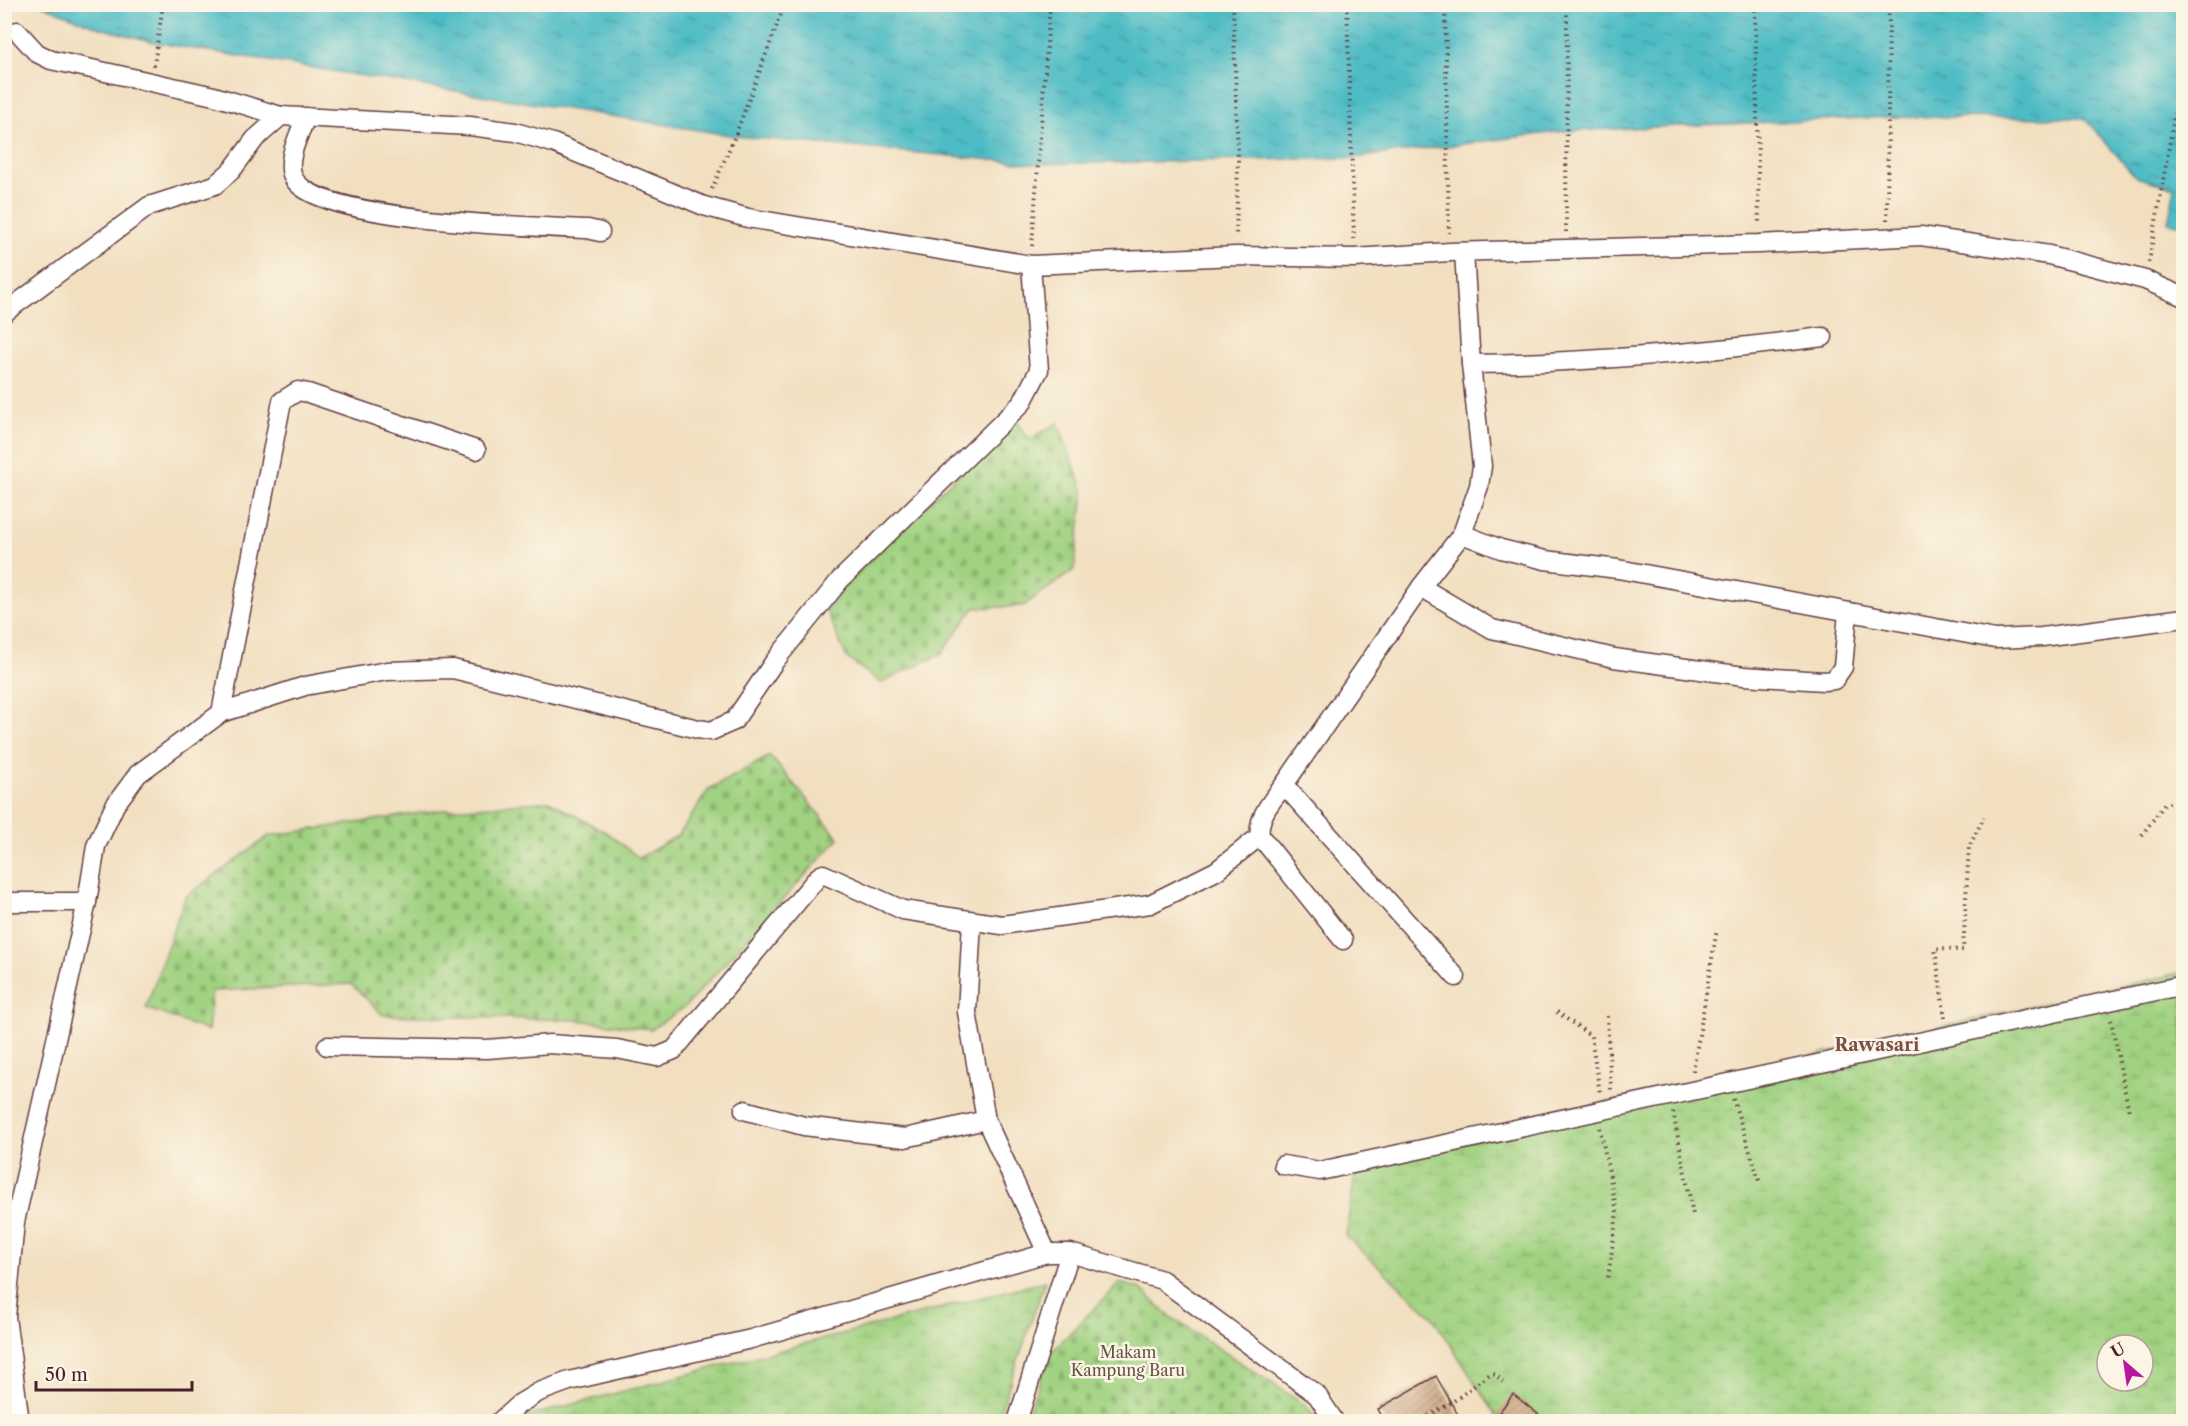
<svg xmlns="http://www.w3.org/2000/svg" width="2188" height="1426" font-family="'Libre Caslon Text',serif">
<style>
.wetland{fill:url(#wetland-marsh);stroke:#757856;stroke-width:1.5;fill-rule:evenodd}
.cemetery{fill:url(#cemetery-stones);stroke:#757856;stroke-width:1.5}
.water{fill:url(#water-ripples);stroke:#4c6e78;stroke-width:1.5}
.building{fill:url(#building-hatch)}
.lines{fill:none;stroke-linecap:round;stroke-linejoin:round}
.minor-casing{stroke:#633c41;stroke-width:21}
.path{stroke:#633c41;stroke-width:4;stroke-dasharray:1.5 4.5;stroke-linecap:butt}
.minor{stroke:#fff;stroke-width:18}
.labels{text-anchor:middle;stroke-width:5;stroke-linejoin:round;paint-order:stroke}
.park-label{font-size:16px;fill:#645545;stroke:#fcf5e5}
.neighbourhood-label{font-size:18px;font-weight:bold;fill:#784f4b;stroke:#fcf5e5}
</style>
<defs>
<pattern id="wetland-marsh" width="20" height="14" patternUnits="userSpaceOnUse" patternTransform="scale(1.5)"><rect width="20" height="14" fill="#a0d281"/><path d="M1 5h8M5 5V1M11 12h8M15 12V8" fill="none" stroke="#8bb470"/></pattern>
<pattern id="cemetery-stones" width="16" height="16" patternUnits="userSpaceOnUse" patternTransform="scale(1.5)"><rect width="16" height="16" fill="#a0d281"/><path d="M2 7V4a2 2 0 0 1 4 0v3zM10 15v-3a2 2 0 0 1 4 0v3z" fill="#8bb470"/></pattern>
<pattern id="water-ripples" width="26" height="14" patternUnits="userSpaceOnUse" patternTransform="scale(1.5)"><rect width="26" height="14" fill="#4dbcc5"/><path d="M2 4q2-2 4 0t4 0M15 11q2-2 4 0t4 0" fill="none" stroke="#4298a0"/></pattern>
<pattern id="building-hatch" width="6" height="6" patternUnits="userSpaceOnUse" patternTransform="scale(1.5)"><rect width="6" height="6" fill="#cea987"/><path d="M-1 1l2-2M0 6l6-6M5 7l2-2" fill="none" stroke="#a9896f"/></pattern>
</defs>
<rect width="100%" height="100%" fill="#fcf5e5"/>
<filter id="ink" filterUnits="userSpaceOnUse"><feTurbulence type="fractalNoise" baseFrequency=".0167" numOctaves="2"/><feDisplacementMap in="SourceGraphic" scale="12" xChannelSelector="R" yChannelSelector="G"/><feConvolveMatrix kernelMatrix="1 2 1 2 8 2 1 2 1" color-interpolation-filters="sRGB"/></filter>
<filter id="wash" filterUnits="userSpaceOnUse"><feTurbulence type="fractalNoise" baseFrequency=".008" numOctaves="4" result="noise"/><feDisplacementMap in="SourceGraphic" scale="24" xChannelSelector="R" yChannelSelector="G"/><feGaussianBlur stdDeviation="1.35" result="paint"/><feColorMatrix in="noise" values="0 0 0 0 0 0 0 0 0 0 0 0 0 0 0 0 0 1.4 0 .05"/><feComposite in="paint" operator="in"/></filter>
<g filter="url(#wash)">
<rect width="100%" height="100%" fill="#f1dfc0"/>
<g class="wetland">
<path d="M 2180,973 L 2183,983 L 2184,1396 L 2170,1421 L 1500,1421 L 1431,1315 L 1346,1236 L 1357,1159 ZM 2107,1345 L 2143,1345 L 2143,1381 L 2107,1381 Z"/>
<path d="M 1045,1281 L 997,1421 L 525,1421 L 532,1415 Z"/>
</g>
<g class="cemetery">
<path d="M 1015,419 L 1029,439 L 1058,423 L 1084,492 L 1074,570 L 1023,606 L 974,608 L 941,654 L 881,683 L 847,658 L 826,610 L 851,579 Z"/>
<path d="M 770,756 L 839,838 L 686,1006 L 652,1029 L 576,1020 L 383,1015 L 351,984 L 212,991 L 208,1031 L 146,1008 L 185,897 L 269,836 L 441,810 L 549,801 L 607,833 L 639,858 L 679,835 L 709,789 Z"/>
<path d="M 1120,1283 L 1141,1289 L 1169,1316 L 1305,1405 L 1318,1421 L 1037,1422 L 1029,1409 L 1051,1352 Z"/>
</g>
<path class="water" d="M 41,5 L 2183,5 L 2183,225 L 2168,222 L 2175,188 L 2136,177 L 2084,118 L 1890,117 L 1565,131 L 1353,158 L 1037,164 L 735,136 L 158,43 L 100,28 Z"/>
<g id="blocks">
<g class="building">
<path d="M 1436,1376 L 1462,1422 L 1385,1422 L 1378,1409 Z"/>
<path d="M 1513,1394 L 1548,1422 L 1492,1422 Z"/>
</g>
</g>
</g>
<g filter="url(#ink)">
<use href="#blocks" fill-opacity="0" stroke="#633c41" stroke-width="1.5"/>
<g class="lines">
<g class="minor-casing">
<g id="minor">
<path d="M 17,31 L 37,53 L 51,60 L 214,96 L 281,116"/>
<path d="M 306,117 C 300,133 284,162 294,179 C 318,221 536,227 588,229 L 600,232"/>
<path d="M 4,313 L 149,206 L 215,185 L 232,170 L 255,139 L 281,116 L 470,126 L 515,132 L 553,143 L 704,206 L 748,218 L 1031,265 L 1236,256 L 1354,258 L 1450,252 L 1759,244 L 1921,236 L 2049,255 L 2145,280 L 2184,297"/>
<path d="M 1471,364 C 1589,363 1706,352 1823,337"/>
<path d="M 1462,534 L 1501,549 L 1545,560 L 1618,569 L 1995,639 L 2042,637 L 2184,618"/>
<path d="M 1421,587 L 1492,629 L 1614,658 L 1744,676 L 1824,681 L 1834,680 L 1843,667 L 1848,612"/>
<path d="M 221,713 L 282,401 L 298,391 L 308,393 L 476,450"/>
<path d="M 1284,785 L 1456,977"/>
<path d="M 4,902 L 87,902"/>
<path d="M 972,921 L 967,1012 L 986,1120 L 1047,1253"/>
<path d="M 1343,940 L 1260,836 C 1257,816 1273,800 1284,785 L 1421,587 L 1462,534 L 1479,486 L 1482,466 L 1471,364 L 1464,252"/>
<path d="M 327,1046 L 487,1049 L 550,1044 L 617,1049 L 657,1057 L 674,1050 L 818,877 L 823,874 L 903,910 L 1002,925 L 1150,904 L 1216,871 L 1260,836"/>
<path d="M 744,1110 L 804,1126 L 905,1138 L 986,1120"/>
<path d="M 1283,1165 L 1320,1171 L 2184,985"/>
<path d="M 20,1422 L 6,1317 L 15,1222 L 87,902 L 96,846 L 115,805 L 138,774 L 221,713 L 305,686 L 387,671 L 453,669 L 698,729 L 711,731 L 734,721 L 774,662 L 840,580 L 1022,403 L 1039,370 L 1031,265"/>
<path d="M 499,1422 L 519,1404 L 539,1392 L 569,1381 L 751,1339 L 1047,1253 L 1070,1253 L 1162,1280 L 1317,1395 L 1335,1422"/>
<path d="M 1017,1422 L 1070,1253"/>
</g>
</g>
<g class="path">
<path d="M 1233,4 L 1238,160 L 1236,237"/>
<path d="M 1347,4 L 1354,239"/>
<path d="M 1445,4 L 1449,233"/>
<path d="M 1755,4 L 1759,225"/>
<path d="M 154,66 L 163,4"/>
<path d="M 712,189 L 735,136 L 785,4"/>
<path d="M 1887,220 L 1889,4"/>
<path d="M 1566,232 L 1567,4"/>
<path d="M 1032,246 L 1050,4"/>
<path d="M 2149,262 L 2184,60"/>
<path d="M 2142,835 L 2164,805 L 2184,798"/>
<path d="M 1557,1012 L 1591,1036 L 1600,1093"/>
<path d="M 1607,1016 L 1611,1091"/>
<path d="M 1945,1018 L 1935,949 L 1963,950 L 1969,847 L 1984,817"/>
<path d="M 2111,1020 L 2129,1112"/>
<path d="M 1693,1071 L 1717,929"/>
<path d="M 1733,1099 L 1760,1183"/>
<path d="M 1673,1112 L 1693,1214"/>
<path d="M 1600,1128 L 1617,1212 L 1608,1278"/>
<path d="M 1418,1422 L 1451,1403 L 1490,1374 L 1495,1374 L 1503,1382"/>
</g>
<use href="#minor" class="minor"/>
</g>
</g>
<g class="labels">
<g class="park-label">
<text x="1128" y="1358">Makam<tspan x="1128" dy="18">Kampung Baru</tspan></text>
</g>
<g class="neighbourhood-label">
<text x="1877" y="1051">Rawasari</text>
</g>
</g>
<rect width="2188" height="1426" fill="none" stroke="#fcf5e5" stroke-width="24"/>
<g transform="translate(2125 1363) rotate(331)"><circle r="28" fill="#fcf5e5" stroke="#b59f9b" stroke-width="1.5"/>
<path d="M0-4.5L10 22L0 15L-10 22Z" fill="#b5179e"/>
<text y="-9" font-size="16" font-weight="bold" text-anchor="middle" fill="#4a1f2b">U</text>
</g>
<path d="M36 1381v9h156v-9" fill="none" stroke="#4a1f2b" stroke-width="3"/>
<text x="45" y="1381" font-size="18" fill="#4a1f2b" stroke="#fcf5e5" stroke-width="4.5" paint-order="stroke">50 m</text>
</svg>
